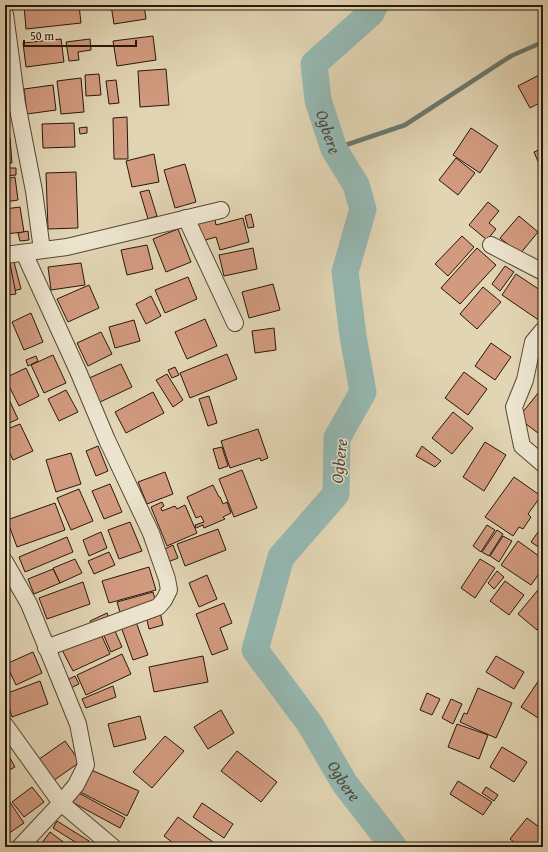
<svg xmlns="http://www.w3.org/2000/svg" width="548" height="852" font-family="'Gentium Book Plus',serif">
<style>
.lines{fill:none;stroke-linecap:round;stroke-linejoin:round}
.stream{stroke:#69786f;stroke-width:4.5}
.river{stroke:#95b8b2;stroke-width:27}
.building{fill:#d29a7f;stroke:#28180a}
.minor-casing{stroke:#564734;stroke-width:18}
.minor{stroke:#ece4ce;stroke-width:16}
.labels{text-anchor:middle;stroke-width:3;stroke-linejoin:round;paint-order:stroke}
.water-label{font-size:17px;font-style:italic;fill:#49483c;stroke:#ece4ce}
</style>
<rect width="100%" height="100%" fill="#e2d5b4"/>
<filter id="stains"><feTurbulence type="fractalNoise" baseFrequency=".005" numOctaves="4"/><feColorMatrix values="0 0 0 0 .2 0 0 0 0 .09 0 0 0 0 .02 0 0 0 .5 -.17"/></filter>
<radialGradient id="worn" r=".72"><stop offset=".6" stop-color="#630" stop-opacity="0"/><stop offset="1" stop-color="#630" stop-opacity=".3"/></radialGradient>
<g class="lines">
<path class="stream" d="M 334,149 L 405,125 L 511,56 L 543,42"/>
<path class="river" id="s1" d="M 375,5 L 371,13 L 314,64 L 318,100 L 334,149 L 356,185 L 363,209 L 345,272 L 353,336 L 363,392 L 337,438 L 336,494 L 281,557 L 255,650 L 310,724 L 345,784 L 394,847"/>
</g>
<g class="building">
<path d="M 24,5 L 79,5 L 81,23 L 26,29 Z"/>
<path d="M 111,5 L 144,5 L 146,19 L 114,24 Z"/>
<path d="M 153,36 L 156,60 L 117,66 L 113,41 Z"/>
<path d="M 61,39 L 64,62 L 26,67 L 23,43 Z"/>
<path d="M 90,39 L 91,50 L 78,52 L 79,60 L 69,61 L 66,42 Z"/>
<path d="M 166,69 L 169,105 L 140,107 L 138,71 Z"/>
<path d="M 543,73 L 543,101 L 530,108 L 518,86 Z"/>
<path d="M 99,74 L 101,95 L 86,96 L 85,75 Z"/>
<path d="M 81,78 L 84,112 L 61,114 L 57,81 Z"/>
<path d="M 116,80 L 119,103 L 109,104 L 106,81 Z"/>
<path d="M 53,85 L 56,110 L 27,114 L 24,89 Z"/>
<path d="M 127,117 L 128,159 L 114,159 L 113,118 Z"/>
<path d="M 74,123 L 75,147 L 43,148 L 42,124 Z"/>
<path d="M 87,127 L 87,133 L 80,134 L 79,128 Z"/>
<path d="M 471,128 L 498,146 L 480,173 L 453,155 Z"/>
<path d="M 5,138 L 10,138 L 12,163 L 5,163 Z"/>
<path d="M 543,148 L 543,173 L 534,152 Z"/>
<path d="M 154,154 L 159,182 L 132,187 L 126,161 Z"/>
<path d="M 456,158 L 475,173 L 458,195 L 439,180 Z"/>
<path d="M 185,164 L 196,202 L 175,208 L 164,170 Z"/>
<path d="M 5,168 L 16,168 L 16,175 L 5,176 Z"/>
<path d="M 76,172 L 78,228 L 48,229 L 46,173 Z"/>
<path d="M 15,177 L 18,200 L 5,202 L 5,179 Z"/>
<path d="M 149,190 L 157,216 L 148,219 L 140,192 Z"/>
<path d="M 488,202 L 499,211 L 489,223 L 496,229 L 487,240 L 469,225 Z"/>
<path d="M 20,207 L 24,232 L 5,234 L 5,209 Z"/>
<path d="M 251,214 L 254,227 L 248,228 L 245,216 Z"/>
<path d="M 214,215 L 216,225 L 243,218 L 249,242 L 220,250 L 216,237 L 202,241 L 196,220 Z"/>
<path d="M 519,216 L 538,232 L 520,254 L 500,238 Z"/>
<path d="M 178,229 L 191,262 L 166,272 L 153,239 Z"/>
<path d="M 28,231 L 29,240 L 20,241 L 18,233 Z"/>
<path d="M 462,236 L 474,247 L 448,276 L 435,264 Z"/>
<path d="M 147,245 L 153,269 L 127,275 L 121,250 Z"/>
<path d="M 253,248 L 257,269 L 224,276 L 219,255 Z"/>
<path d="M 477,248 L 496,265 L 460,304 L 441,288 Z"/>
<path d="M 14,262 L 21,289 L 5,293 L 5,264 Z"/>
<path d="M 81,263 L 85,285 L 51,290 L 48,267 Z"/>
<path d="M 10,264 L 16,294 L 9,295 L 5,275 L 5,265 Z"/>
<path d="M 505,266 L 514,272 L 500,291 L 492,284 Z"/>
<path d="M 516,274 L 543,292 L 543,323 L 502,295 Z"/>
<path d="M 188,277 L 197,299 L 165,313 L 155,290 Z"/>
<path d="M 273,284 L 280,310 L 249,318 L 242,292 Z"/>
<path d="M 89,285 L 99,308 L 68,322 L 57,299 Z"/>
<path d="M 483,287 L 501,302 L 477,329 L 460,314 Z"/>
<path d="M 151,296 L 161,316 L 146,324 L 136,304 Z"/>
<path d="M 31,313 L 43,342 L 24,350 L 12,322 Z"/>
<path d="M 205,319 L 217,346 L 187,359 L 175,332 Z"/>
<path d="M 134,320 L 140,341 L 115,348 L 109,327 Z"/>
<path d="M 274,328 L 276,350 L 255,353 L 252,331 Z"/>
<path d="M 101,332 L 112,354 L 88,366 L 77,343 Z"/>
<path d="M 491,343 L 511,357 L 495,380 L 475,366 Z"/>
<path d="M 227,354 L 237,379 L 190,398 L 180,373 Z"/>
<path d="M 53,355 L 66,383 L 44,393 L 31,365 Z"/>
<path d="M 36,356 L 38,361 L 28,366 L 26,360 Z"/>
<path d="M 121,364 L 132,387 L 98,403 L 87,379 Z"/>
<path d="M 175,367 L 179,375 L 172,378 L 168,370 Z"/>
<path d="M 26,368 L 39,396 L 19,406 L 5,378 Z"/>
<path d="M 464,372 L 487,389 L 468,415 L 445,398 Z"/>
<path d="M 167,374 L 183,400 L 173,407 L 156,380 Z"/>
<path d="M 543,387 L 543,426 L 538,433 L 518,418 Z"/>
<path d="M 66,390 L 78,412 L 59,421 L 48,399 Z"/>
<path d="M 5,391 L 18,419 L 5,425 Z"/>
<path d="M 153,392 L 164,413 L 126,433 L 115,412 Z"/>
<path d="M 209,396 L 217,423 L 208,426 L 199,399 Z"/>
<path d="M 453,412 L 473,428 L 452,454 L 432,438 Z"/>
<path d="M 20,424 L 33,451 L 13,460 L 5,443 L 5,430 Z"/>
<path d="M 258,429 L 268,458 L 261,461 L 260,458 L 230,468 L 221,441 Z"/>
<path d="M 485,442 L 506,455 L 484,491 L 463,477 Z"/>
<path d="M 98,446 L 108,471 L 96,476 L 86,451 Z"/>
<path d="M 422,446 L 441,461 L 435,467 L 416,456 Z"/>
<path d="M 222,447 L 228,466 L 219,469 L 213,449 Z"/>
<path d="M 71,453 L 81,484 L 56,492 L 46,460 Z"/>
<path d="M 242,470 L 257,508 L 234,517 L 219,479 Z"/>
<path d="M 165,472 L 173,494 L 147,504 L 138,482 Z"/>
<path d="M 514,477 L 541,496 L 528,514 L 531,517 L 523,529 L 519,527 L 513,536 L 485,517 Z"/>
<path d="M 110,484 L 122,512 L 104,519 L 92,491 Z"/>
<path d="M 213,485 L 219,497 L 220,497 L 223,504 L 227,502 L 231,513 L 223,517 L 225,519 L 204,528 L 203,525 L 196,528 L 195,525 L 204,522 L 201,516 L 196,518 L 187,497 Z"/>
<path d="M 79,489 L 93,521 L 71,530 L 57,498 Z"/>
<path d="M 162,502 L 164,506 L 161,508 L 162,511 L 175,506 L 177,509 L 185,505 L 197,533 L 167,546 L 151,507 Z"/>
<path d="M 55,503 L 65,530 L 17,547 L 7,520 Z"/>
<path d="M 130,522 L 142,551 L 119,559 L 108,530 Z"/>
<path d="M 487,525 L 495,530 L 481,552 L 473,546 Z"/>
<path d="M 543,525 L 543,550 L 531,542 Z"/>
<path d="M 218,529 L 226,550 L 185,566 L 177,544 Z"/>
<path d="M 497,530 L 503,534 L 489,556 L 482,552 Z"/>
<path d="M 101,532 L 107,548 L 89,556 L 83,540 Z"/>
<path d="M 503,536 L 512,541 L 499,562 L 490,556 Z"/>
<path d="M 67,537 L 73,552 L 25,572 L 19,557 Z"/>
<path d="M 518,541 L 543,559 L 543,568 L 531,585 L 501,565 Z"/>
<path d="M 173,545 L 178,558 L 168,562 L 163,550 Z"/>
<path d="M 109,552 L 115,565 L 94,574 L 88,561 Z"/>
<path d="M 75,559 L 82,573 L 60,583 L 53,568 Z"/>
<path d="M 480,559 L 495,568 L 475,598 L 461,588 Z"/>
<path d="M 149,567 L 156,590 L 109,603 L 102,581 Z"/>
<path d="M 53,569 L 60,583 L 34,594 L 28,579 Z"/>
<path d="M 497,571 L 504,577 L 494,589 L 488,583 Z"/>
<path d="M 207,575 L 217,599 L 199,607 L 189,583 Z"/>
<path d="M 505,581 L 524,595 L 509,615 L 490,601 Z"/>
<path d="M 83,582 L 90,604 L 47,619 L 39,598 Z"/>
<path d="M 543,584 L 543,622 L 537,630 L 518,614 Z"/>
<path d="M 153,592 L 157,606 L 121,616 L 117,602 Z"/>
<path d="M 224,603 L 232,623 L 220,628 L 228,649 L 212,655 L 196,614 Z"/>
<path d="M 160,612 L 163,625 L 149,629 L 146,616 Z"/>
<path d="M 107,613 L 111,623 L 94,630 L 90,621 Z"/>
<path d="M 135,619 L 148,655 L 133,660 L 120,624 Z"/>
<path d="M 112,624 L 122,647 L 111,652 L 101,629 Z"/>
<path d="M 99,630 L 110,654 L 73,671 L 61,648 Z"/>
<path d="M 33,652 L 42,673 L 16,685 L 6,664 Z"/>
<path d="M 122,654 L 131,674 L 86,695 L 77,675 Z"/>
<path d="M 203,656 L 208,682 L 154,692 L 149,667 Z"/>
<path d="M 496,656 L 524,672 L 514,689 L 486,672 Z"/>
<path d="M 75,676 L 79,684 L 71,688 L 67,680 Z"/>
<path d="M 539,680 L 543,682 L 543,721 L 521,707 Z"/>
<path d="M 40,681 L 48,704 L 12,717 L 5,694 Z"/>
<path d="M 113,686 L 116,697 L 86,708 L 82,699 Z"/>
<path d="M 478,688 L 512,703 L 496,738 L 460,722 L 464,713 L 467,714 Z"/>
<path d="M 427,693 L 440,699 L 432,715 L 420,710 Z"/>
<path d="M 451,699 L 462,704 L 453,724 L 442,718 Z"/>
<path d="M 221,710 L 234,733 L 208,749 L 194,727 Z"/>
<path d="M 140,716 L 146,739 L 114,747 L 108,724 Z"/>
<path d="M 457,724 L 488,735 L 479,759 L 448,747 Z"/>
<path d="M 165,736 L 184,751 L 152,788 L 133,772 Z"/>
<path d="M 65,741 L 80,762 L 50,783 L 35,762 Z"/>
<path d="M 502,747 L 527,762 L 514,782 L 490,767 Z"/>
<path d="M 5,749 L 15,767 L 5,772 Z"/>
<path d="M 237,751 L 277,782 L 261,802 L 221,771 Z"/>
<path d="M 89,769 L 139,791 L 127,816 L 78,791 Z"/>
<path d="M 458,781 L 492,802 L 483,815 L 450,794 Z"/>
<path d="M 32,787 L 44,802 L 24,817 L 12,802 Z"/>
<path d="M 486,787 L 498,795 L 494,801 L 482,793 Z"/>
<path d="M 75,791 L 125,818 L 120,828 L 70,801 Z"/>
<path d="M 7,798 L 24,823 L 5,836 L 5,800 Z"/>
<path d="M 202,803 L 233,824 L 224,838 L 193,817 Z"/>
<path d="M 178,817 L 220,847 L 178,847 L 164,836 Z"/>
<path d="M 527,818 L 543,830 L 543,841 L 539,847 L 520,847 L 510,839 Z"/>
<path d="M 57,821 L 89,841 L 85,847 L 83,847 L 53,828 Z"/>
<path d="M 50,832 L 70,847 L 39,847 Z"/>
</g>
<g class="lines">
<g class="minor-casing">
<g id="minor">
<path d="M 5,14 L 17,104 L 34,191 L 42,250"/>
<path d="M 186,218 L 235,323"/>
<path d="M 491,245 L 543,272"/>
<path d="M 24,253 L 78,371 L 107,440 L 151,533 L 167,579 L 169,590 L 164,600 L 158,607 L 46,648"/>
<path d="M 5,255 L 67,247 L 221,210"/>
<path d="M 543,330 L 533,342 L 525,380 L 514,407 L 522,446 L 543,464"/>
<path d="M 5,562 L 29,604 L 78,724 L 86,765 L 76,785 L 61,803 L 20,847"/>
<path d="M 5,725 L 61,803 L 113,847"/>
</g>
</g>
<use href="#minor" class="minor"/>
</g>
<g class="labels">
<g class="water-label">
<text dy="6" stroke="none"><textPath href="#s1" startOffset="155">Ogbere</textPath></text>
<text transform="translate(339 461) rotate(-84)" y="6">Ogbere</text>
<text dy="6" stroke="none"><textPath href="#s1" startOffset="875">Ogbere</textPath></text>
</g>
</g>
<rect width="548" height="852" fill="none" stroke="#e2d5b4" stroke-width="20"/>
<rect x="6" y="6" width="536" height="840" fill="none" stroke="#28180a" stroke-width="2"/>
<rect x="10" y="10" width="528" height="832" fill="none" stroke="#28180a"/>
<path d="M24 40v6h112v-6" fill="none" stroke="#28180a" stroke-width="2"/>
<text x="30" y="40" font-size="12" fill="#28180a" stroke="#ece4ce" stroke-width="3" paint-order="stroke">50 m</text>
<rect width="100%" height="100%" filter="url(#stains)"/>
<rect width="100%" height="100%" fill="url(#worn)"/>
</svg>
